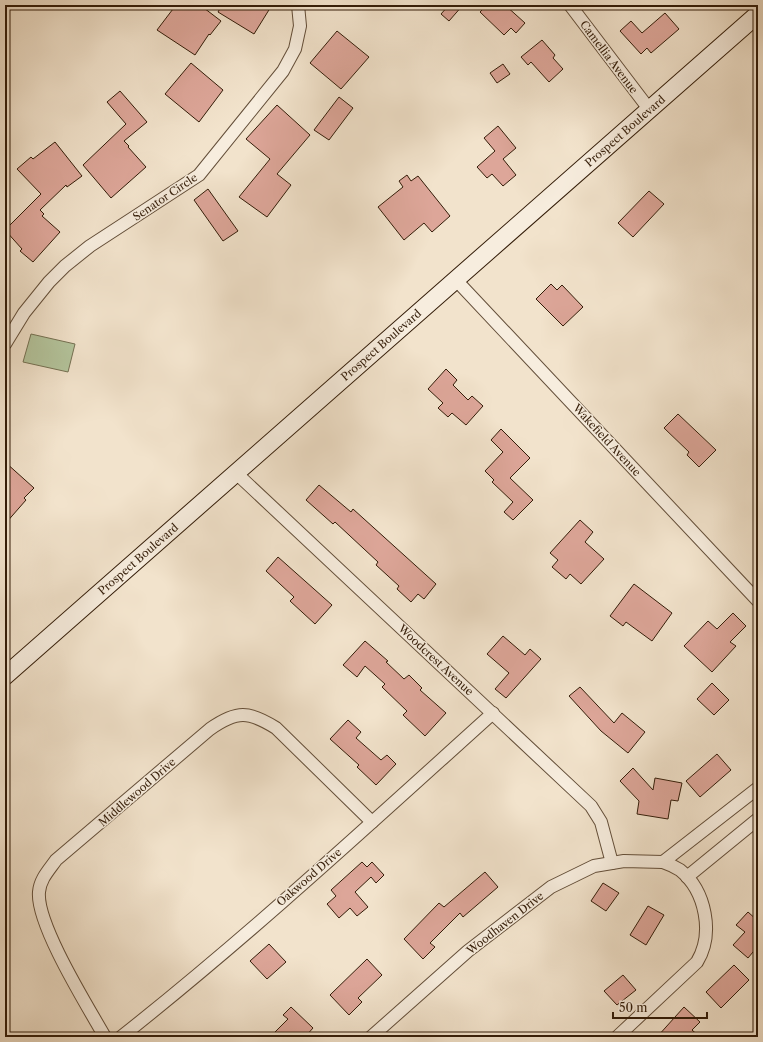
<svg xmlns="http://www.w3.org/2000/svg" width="763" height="1042" font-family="'Libre Caslon Text',serif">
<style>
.green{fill:#b4c59d;stroke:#747052}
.building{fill:#dda699;stroke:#331c08}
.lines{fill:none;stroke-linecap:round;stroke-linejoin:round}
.street-casing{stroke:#634e39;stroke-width:14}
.secondary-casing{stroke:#331c08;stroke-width:19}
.street{stroke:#f7edde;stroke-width:12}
.secondary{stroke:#f7edde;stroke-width:17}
.labels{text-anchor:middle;stroke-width:3;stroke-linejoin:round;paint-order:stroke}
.street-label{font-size:11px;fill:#331c08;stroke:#f7edde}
</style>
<rect width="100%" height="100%" fill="#f2e3cc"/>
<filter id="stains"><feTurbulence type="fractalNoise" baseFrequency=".005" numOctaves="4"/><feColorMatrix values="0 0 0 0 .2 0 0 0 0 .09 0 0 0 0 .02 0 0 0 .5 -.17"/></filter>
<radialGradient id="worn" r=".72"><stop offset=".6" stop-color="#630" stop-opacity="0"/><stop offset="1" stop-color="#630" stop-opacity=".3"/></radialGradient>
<path class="green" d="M 31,334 L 75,344 L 68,372 L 23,362 Z"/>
<g class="building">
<path d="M 176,5 L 200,5 L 221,21 L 210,35 L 209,34 L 195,55 L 157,30 Z"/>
<path d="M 222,5 L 272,5 L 254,34 L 218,12 Z"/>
<path d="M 449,5 L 463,5 L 449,21 L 441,14 Z"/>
<path d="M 487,5 L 505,5 L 525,23 L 516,33 L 511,28 L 504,35 L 480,12 Z"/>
<path d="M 665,13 L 679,29 L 651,53 L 647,48 L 641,54 L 620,31 L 631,21 L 642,33 Z"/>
<path d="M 337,31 L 369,57 L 341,89 L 310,63 Z"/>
<path d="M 542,40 L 555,55 L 553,58 L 563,69 L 549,82 L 531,62 L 528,65 L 521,57 Z"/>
<path d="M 191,63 L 223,90 L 199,122 L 165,94 Z"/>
<path d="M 503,64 L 510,74 L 497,83 L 490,73 Z"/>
<path d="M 120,91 L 147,122 L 124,141 L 129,146 L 128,147 L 146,167 L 111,198 L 83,165 L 126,124 L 107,102 Z"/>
<path d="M 339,97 L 353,108 L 329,140 L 314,130 Z"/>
<path d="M 277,105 L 310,135 L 277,174 L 291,185 L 267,217 L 239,197 L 270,159 L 246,139 Z"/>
<path d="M 498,126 L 516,148 L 503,159 L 516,175 L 503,186 L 492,174 L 487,178 L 477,167 L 495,151 L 484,138 Z"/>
<path d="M 55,142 L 82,176 L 67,187 L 66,185 L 40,210 L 44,214 L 42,216 L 60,232 L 33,262 L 20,251 L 22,249 L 5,230 L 41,194 L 17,169 L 31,157 L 33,159 Z"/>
<path d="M 407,175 L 411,181 L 418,176 L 450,216 L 432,232 L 424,223 L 404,240 L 378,207 L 403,187 L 399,181 Z"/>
<path d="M 208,189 L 238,231 L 223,241 L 194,200 Z"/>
<path d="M 649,191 L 664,204 L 633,237 L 618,223 Z"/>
<path d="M 551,284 L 557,290 L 562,285 L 583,307 L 563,326 L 536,299 Z"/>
<path d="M 446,369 L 457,380 L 453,385 L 468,400 L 472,396 L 483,406 L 466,425 L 452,413 L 448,417 L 438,408 L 443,403 L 428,389 Z"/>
<path d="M 678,414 L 716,450 L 699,467 L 687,455 L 689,452 L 664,428 Z"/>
<path d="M 501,429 L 530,458 L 510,478 L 533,500 L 513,520 L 504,512 L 513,502 L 492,482 L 494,480 L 485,471 L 503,452 L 491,440 Z"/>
<path d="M 5,462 L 34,488 L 24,498 L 26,500 L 5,524 Z"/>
<path d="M 319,485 L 351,512 L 353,509 L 436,584 L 424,599 L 418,594 L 411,602 L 397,589 L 399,586 L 376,565 L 378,562 L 335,522 L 333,524 L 306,500 Z"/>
<path d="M 580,520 L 593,532 L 585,542 L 604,559 L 581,584 L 570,574 L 566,579 L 552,567 L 558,560 L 550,553 Z"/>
<path d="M 278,557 L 332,605 L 315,624 L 290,601 L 294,597 L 266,571 Z"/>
<path d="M 634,584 L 672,613 L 652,641 L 626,622 L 623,626 L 610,616 Z"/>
<path d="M 733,613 L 746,626 L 730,642 L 736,646 L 712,672 L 684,646 L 708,621 L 717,629 Z"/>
<path d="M 503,636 L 525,655 L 530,649 L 541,659 L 506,698 L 495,689 L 509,673 L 487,654 Z"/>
<path d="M 365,641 L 388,661 L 386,662 L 404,679 L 409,675 L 422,688 L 420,690 L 446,713 L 425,736 L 403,715 L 407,711 L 382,687 L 385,684 L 365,666 L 357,677 L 343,665 Z"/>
<path d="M 712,683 L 729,700 L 714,715 L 697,699 Z"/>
<path d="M 580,687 L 614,723 L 622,713 L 645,732 L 628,753 L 601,731 L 569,696 Z"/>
<path d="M 348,720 L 361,732 L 356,738 L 381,760 L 387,755 L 396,764 L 376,785 L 357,767 L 359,765 L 330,739 Z"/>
<path d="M 717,754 L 731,770 L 700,797 L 686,781 Z"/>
<path d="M 633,768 L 653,790 L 655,778 L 682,783 L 678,801 L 671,800 L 668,819 L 637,814 L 639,801 L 620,781 Z"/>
<path d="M 362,862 L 367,867 L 372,862 L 384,875 L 376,883 L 371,877 L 355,892 L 368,907 L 357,916 L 350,908 L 339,918 L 327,904 L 336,896 L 331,890 Z"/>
<path d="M 485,872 L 498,887 L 463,917 L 460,913 L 430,943 L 435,947 L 423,959 L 404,939 L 439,903 L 444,907 Z"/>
<path d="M 603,883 L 619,893 L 606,911 L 591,901 Z"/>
<path d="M 648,906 L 664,915 L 646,945 L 630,935 Z"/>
<path d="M 748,912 L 758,921 L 758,946 L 748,958 L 733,945 L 745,932 L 736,925 Z"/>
<path d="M 269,944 L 286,962 L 267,979 L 250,961 Z"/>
<path d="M 367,959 L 382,975 L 358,998 L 362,1002 L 349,1015 L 330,995 Z"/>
<path d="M 734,965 L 749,980 L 721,1008 L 706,992 Z"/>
<path d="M 623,975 L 636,990 L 617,1005 L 604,991 Z"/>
<path d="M 291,1007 L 313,1028 L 305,1037 L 270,1037 L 288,1019 L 283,1015 Z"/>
<path d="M 684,1007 L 700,1022 L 692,1030 L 700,1037 L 657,1037 Z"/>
</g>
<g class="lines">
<g class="street-casing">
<g id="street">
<path d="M 570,5 L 649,109"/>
<path d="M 456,280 L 758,601"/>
<path d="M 5,344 L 24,313 L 49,282 L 65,266 L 90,246 L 199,175 L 283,71 L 295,49 L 300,26 L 298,5"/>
<path d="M 236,473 L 591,806 L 601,822 L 612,863"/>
<path d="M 663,862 L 758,788"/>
<path d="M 687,877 L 758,819"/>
<path d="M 105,1037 C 88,1007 36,924 39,892 C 40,879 49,870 56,860 L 210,729 C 237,710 249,711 276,728 L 372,822"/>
<path d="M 121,1037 C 250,935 371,823 493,713"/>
<path d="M 371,1037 L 468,951 L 551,887 L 594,866 L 624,861 L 663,862"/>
<path d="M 617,1037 L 697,962 C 714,934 706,891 680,870 C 675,867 669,864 663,862"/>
</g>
</g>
<g class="secondary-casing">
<path id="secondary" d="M 5,676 L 758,14"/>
</g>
<use href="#street" class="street"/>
<use href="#secondary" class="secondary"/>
</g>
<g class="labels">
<g class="street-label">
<text transform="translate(609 57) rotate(53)" y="4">Camellia Avenue</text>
<text transform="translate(625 131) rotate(-41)" y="4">Prospect Boulevard</text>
<text transform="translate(165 197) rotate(-34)" y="4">Senator Circle</text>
<text transform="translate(381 345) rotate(-41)" y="4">Prospect Boulevard</text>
<text transform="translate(607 440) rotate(47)" y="4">Wakefield Avenue</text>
<text transform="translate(138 559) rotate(-41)" y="4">Prospect Boulevard</text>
<text transform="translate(436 660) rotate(43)" y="4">Woodcrest Avenue</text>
<text transform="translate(137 792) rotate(-41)" y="4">Middlewood Drive</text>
<text transform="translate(309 877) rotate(-41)" y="4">Oakwood Drive</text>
<text transform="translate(505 923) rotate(-38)" y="4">Woodhaven Drive</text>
</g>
</g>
<rect width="763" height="1042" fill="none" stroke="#f2e3cc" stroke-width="20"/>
<rect x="6" y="6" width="751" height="1030" fill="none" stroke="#331c08" stroke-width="2"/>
<rect x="10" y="10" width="743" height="1022" fill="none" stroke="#331c08"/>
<path d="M613 1012v6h94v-6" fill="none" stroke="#331c08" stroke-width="2"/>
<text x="619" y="1012" font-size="12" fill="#331c08" stroke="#f7edde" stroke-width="3" paint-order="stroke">50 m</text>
<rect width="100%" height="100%" filter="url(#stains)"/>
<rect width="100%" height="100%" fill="url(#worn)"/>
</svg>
